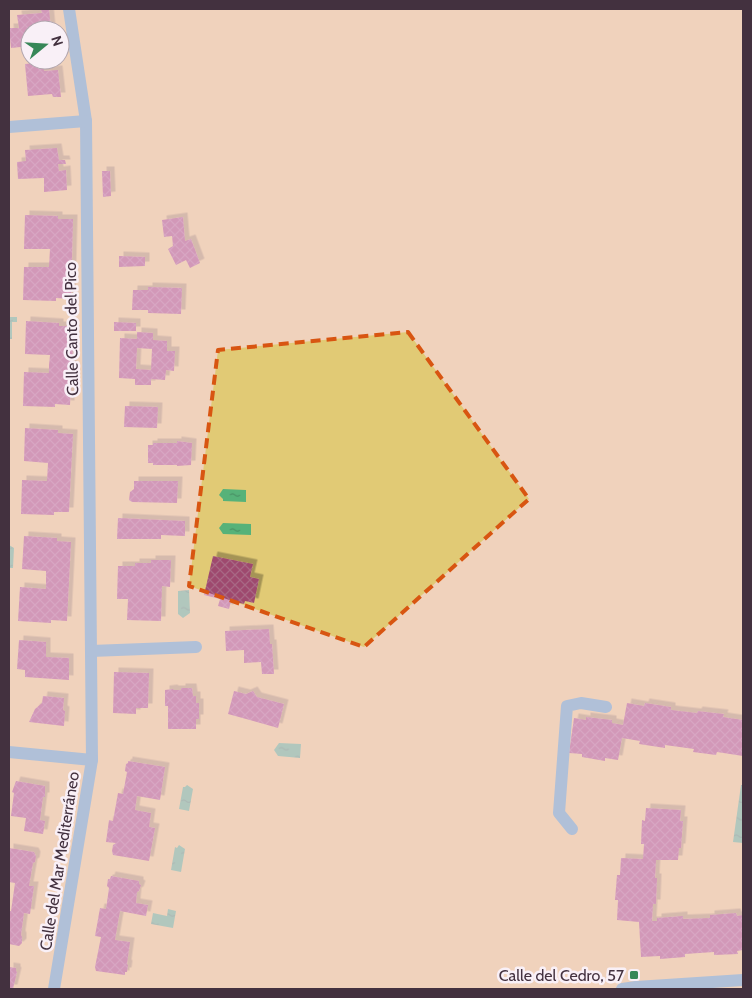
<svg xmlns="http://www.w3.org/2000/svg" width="752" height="998" font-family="Cabin,sans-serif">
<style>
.park{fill:#e1ca75;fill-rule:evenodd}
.water{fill:url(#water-ripples)}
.building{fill:url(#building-cross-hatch);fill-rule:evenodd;filter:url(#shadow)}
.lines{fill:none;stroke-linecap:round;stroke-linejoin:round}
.minor{stroke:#53a2b4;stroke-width:12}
.marked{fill:none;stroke:#d85511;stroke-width:4;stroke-dasharray:10 6;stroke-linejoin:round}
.poi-dot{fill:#378758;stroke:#f9f0f7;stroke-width:2}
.labels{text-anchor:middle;stroke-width:5;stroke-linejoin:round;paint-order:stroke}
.street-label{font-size:16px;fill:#43313f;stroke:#f9f0f7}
.poi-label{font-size:16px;fill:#43313f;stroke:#f9f0f7;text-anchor:end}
</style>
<defs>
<pattern id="water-ripples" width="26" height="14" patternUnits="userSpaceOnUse" patternTransform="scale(1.25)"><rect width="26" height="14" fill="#56b279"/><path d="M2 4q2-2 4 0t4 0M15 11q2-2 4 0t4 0" fill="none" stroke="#499165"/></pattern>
<pattern id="building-cross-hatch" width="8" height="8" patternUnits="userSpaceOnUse" patternTransform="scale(1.25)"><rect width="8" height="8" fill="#9e496e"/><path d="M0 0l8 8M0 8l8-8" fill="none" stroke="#a86784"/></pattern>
<filter id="shadow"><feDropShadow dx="4.5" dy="-4.5" stdDeviation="0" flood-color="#0004"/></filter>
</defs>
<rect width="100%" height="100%" fill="#fed9f5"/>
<path class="park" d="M 9,9 L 743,9 L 743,989 L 9,989 ZM 30,30 L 60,30 L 60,60 L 30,60 Z"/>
<g class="water">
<path d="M 9,317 L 17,317 L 17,322 L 12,322 L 12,339 L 9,339 Z"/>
<path d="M 223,489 L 246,490 L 246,502 L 223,501 L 223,499 L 219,495 Z"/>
<path d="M 223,523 L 251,524 L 251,535 L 223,534 L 219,528 Z"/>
<path d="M 9,545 L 14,548 L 13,568 L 9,568 Z"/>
<path d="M 189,590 L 190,613 L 183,618 L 178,614 L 178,591 Z"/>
<path d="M 279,743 L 301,744 L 300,758 L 278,756 L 274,750 Z"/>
<path d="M 187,785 L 193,789 L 189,811 L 179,809 L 183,787 L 185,787 Z"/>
<path d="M 741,785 L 743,785 L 743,843 L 733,842 Z"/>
<path d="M 179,845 L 185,849 L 181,872 L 171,870 L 175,847 L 177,848 Z"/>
<path d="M 168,909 L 176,911 L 173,928 L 151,924 L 153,913 L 167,916 Z"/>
</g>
<g class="building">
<path d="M 49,9 L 51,30 L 30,30 L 30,46 L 11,48 L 9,28 L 19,28 L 17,15 L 42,13 L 41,10 Z"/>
<path d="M 43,62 L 44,71 L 58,70 L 61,97 L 53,97 L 52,94 L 28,96 L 25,64 Z"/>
<path d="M 57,148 L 59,160 L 65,160 L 66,164 L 58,164 L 59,171 L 66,170 L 67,190 L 44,192 L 44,178 L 18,179 L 17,162 L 26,161 L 25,150 Z"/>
<path d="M 102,171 L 110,171 L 111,196 L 103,197 Z"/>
<path d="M 25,215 L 58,216 L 58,219 L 73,219 L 71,299 L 56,298 L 56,301 L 23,300 L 24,267 L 49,267 L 50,249 L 24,249 Z"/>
<path d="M 183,217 L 185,241 L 191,239 L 200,263 L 190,268 L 186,260 L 176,265 L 168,249 L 173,246 L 172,236 L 164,237 L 162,220 Z"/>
<path d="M 119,256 L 145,257 L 145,266 L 119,267 Z"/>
<path d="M 148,287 L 182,288 L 181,314 L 148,313 L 148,310 L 132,310 L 133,290 L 148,290 Z"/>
<path d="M 26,321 L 59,323 L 59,326 L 74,326 L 70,405 L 55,404 L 55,407 L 23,406 L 24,372 L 49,373 L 49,365 L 50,355 L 25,354 Z"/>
<path d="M 114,322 L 136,323 L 136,331 L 114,331 Z"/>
<path d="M 137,332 L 153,333 L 153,340 L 167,341 L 167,351 L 175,351 L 174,371 L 166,370 L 165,380 L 151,379 L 151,385 L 135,385 L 135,379 L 119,378 L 120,338 L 137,339 ZM 137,348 L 152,349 L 151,370 L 136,369 Z"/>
<path d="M 125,406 L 158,407 L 157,428 L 124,427 Z"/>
<path d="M 25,428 L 58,430 L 58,433 L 73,434 L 69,512 L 54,512 L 54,515 L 21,514 L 22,480 L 47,481 L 48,463 L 24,461 Z"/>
<path d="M 177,441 L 192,443 L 191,465 L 177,466 L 177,465 L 153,465 L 153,463 L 148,463 L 148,445 L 153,445 L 153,443 L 177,443 Z"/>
<path d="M 134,481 L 178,481 L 177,503 L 132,502 L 129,500 L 130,492 L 134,489 Z"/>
<path d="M 118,518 L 185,521 L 185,536 L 161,535 L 161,539 L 117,539 Z"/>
<path d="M 24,536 L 57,538 L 57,541 L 71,542 L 67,621 L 51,620 L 51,623 L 18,621 L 20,587 L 46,589 L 46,571 L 22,569 Z"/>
<path d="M 213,556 L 253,564 L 250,577 L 259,579 L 254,603 L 245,601 L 244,604 L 231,601 L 229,609 L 218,606 L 220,599 L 204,595 Z"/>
<path d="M 151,560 L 171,560 L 170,587 L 162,586 L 161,621 L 127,620 L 128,599 L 117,599 L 118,566 L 135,566 L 135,563 L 151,563 Z"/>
<path d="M 269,629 L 270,644 L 272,644 L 274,674 L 262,674 L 261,662 L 244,663 L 244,650 L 226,651 L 225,631 Z"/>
<path d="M 19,640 L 46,642 L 46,657 L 69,658 L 69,680 L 25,677 L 25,670 L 17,669 Z"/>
<path d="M 114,672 L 149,673 L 148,708 L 136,708 L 136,714 L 113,713 Z"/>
<path d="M 181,688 L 192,688 L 193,696 L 196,696 L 196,703 L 199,703 L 199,719 L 196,719 L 196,729 L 168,729 L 168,706 L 165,706 L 165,690 L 173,689 L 174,690 L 181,690 Z"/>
<path d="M 234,691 L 246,694 L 253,691 L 257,697 L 284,704 L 278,728 L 228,714 Z"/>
<path d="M 43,696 L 64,698 L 63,710 L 65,711 L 64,726 L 29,722 L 35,709 L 42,703 Z"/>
<path d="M 627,703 L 644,706 L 645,703 L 671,707 L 671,710 L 697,713 L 698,711 L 706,712 L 724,714 L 723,717 L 743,720 L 743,756 L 717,752 L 716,755 L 693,752 L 694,749 L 665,745 L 665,748 L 639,744 L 640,741 L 622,738 L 618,760 L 605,758 L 605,761 L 582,757 L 582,754 L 569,753 L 574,718 L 586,720 L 586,717 L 612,720 L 612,723 L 623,725 Z"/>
<path d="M 128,761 L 165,767 L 160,800 L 137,796 L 135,810 L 151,813 L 149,827 L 155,828 L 149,861 L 113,855 L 112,851 L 113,845 L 116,843 L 106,842 L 109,820 L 113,821 L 118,793 L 123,794 L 127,772 L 125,771 L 126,764 L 128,763 Z"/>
<path d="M 16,781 L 45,786 L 45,797 L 43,797 L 40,820 L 45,821 L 43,834 L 24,831 L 26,818 L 11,816 L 14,793 L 12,792 Z"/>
<path d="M 646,808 L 681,810 L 680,821 L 683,821 L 681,848 L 679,848 L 678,860 L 656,860 L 655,878 L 657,878 L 656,904 L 653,904 L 652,921 L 657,921 L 657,918 L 683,916 L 683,919 L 710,918 L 710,915 L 736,913 L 737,916 L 743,915 L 743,950 L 737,951 L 738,954 L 714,955 L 714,952 L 685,954 L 685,957 L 660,959 L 660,956 L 641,957 L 639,922 L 617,920 L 618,900 L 615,900 L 617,875 L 620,875 L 621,858 L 643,859 L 644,844 L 641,844 L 642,820 L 645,821 Z"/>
<path d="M 9,848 L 34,852 L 36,856 L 35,862 L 33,863 L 29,886 L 34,886 L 30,914 L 24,913 L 21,935 L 22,937 L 22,943 L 19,946 L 9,944 L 9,911 L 11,911 L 15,883 L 9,882 Z"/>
<path d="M 111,876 L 139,881 L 139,884 L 141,885 L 139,891 L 137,892 L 136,903 L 148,905 L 146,916 L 120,911 L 115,940 L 130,942 L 127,964 L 128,965 L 127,972 L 125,972 L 125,975 L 96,971 L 95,967 L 101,937 L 95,936 L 100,908 L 106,909 L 109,888 L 107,886 L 108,879 L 110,879 Z"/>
<path d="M 9,967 L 16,968 L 16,971 L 17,972 L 13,989 L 9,989 Z"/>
</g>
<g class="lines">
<g class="minor">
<path d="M 69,9 L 86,121 L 92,760"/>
<path d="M 9,127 L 86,121"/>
<path d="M 91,651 L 196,647"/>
<path d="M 9,752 L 92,760 L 54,989"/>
<path d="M 572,829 L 559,813 L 567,706 L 581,703 L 606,707"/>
<path d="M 622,989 L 636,987 L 743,980"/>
</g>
</g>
<path d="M0 0H752V998H0ZM 408,332 L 529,499 L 364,647 L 189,586 L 218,350 Z" fill="#fed9f5" fill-opacity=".55" fill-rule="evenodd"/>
<path class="marked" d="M 408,332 L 529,499 L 364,647 L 189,586 L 218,350 Z"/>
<rect class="poi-dot" x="629" y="970" width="10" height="10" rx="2.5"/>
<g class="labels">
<g class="street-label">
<text transform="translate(71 329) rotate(-91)" y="6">Calle Canto del Pico</text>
<text transform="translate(59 861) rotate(-81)" y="6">Calle del Mar Mediterráneo</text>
</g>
<g class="poi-label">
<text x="624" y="981">Calle del Cedro, 57</text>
</g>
</g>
<rect width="752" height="998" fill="none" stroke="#43313f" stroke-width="20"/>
<g transform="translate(45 45) rotate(72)"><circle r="24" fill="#f9f0f7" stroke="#b0a4ad"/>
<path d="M0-4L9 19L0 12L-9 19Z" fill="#378758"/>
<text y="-8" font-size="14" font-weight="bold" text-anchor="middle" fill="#43313f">N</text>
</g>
</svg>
